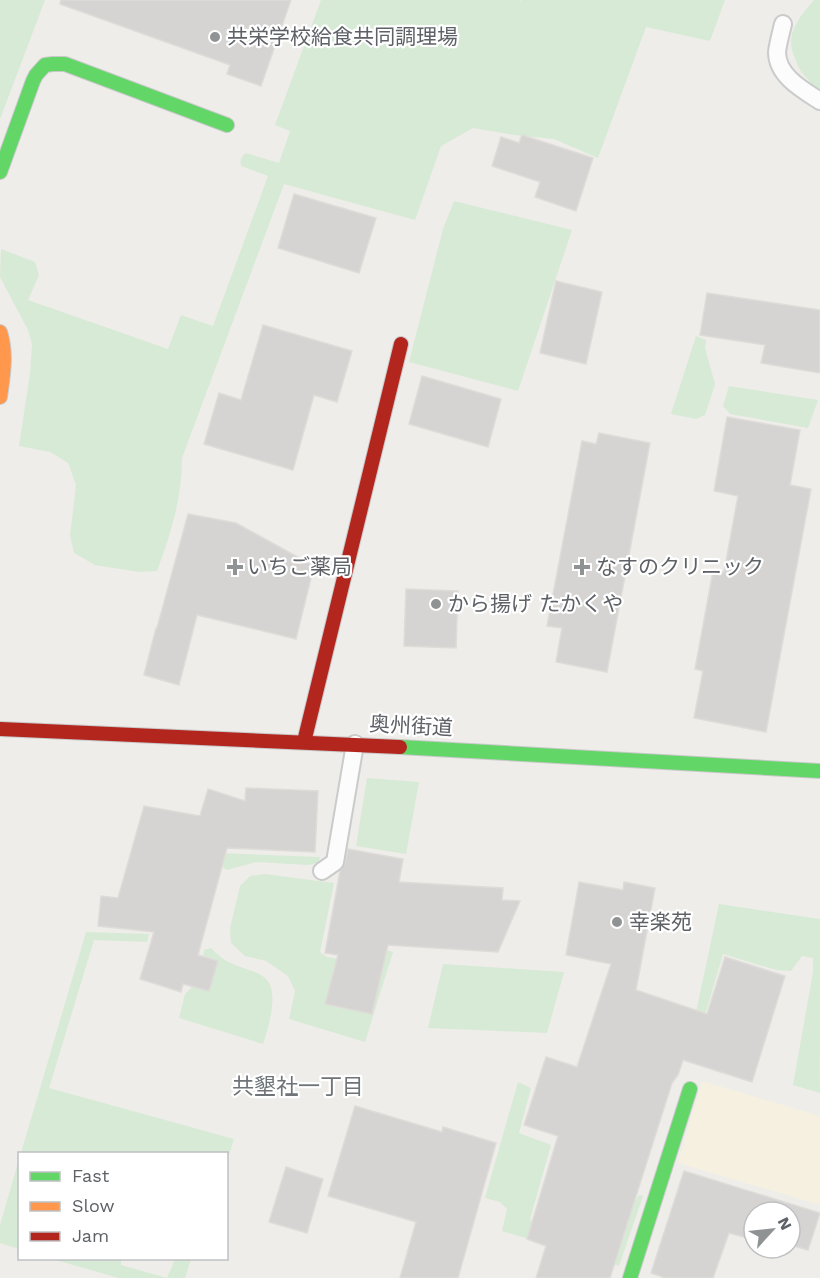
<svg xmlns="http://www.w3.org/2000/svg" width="820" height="1278" font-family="'Work Sans','Noto Sans JP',sans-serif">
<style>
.green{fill:#d7ead5}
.sand{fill:#f5f0e0}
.building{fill:#d5d4d2;stroke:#dedcd8;stroke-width:1.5}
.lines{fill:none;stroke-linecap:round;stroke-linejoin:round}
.lane-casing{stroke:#cacbcb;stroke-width:20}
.fast-casing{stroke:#c9c9ca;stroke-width:16}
.slow-casing{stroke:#c9c9ca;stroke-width:16}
.jam-casing{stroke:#c9c9ca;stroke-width:16}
.lane{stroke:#fcfcfc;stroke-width:16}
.fast{stroke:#63d668;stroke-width:14}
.slow{stroke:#ff974d;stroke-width:14}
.jam{stroke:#b3261e;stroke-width:14}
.poi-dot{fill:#909394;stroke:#fff;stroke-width:2}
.labels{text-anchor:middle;stroke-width:4.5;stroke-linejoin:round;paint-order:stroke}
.poi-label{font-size:21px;fill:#5e6267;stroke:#fff;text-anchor:start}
.street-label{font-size:21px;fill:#5e6267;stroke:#fff}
.neighbourhood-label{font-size:22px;fill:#6f7479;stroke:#fff}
</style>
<rect width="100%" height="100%" fill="#eeede9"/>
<g class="green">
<path d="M 0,0 L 45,0 L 0,119 Z"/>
<path d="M 321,0 L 520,0 L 520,2 L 521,0 L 725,0 L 710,41 L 646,27 L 598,158 L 554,139 L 514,135 L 473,128 L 441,146 L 415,220 L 284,184 L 182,458 C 182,497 171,534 157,571 L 139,572 L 95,565 L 74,553 L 70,536 L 76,485 L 68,463 L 50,452 L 19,446 L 30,373 L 32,344 L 28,330 L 0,277 L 1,249 L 35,262 L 39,275 L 28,300 L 168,349 L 181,315 L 213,326 L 268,176 L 241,166 C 240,159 241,157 246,153 L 279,163 L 290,131 L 275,125 Z"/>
<path d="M 814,0 L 820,0 L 820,90 C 813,87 809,80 803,74 C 799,69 797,64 795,58 C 784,34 799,18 814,0 Z"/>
<path d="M 454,201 L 572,230 L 518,391 L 409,362 L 443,229 Z"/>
<path d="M 696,336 L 706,340 L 705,348 L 715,384 L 705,415 L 696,419 L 671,414 Z"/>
<path d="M 729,386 L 818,400 L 808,428 L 730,414 L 723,406 Z"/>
<path d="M 367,778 L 419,782 L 406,854 L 356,846 Z"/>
<path d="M 193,852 L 320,857 L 318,863 L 308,865 L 256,862 L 227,870 Z"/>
<path d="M 265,874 L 334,883 L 320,952 L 327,957 L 365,963 L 376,946 L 393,952 L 365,1042 L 289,1019 L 295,991 L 288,976 L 266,961 L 245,956 L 231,943 L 230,928 L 240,886 L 250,876 Z"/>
<path d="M 719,904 L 820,919 L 820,1051 C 819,1065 820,1079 820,1093 L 793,1085 L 813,972 L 813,958 L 802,956 L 791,971 L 776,970 L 723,954 L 691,1063 L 686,1059 Z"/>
<path d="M 86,932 L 149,934 L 147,942 L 94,940 L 49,1088 L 234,1139 L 227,1161 L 226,1154 L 21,1153 Z"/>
<path d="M 211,948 C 215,952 220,957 225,960 C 236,967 260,971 267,980 C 279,994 268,1029 263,1044 L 179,1018 L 185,994 L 199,980 L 204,950 Z"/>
<path d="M 443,964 L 564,972 L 547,1033 L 428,1028 Z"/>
<path d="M 518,1082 L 531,1088 L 519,1133 L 551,1145 L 530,1219 L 535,1226 L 627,1213 L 639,1195 L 643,1196 L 619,1266 L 502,1231 L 507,1209 L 500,1202 L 485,1198 Z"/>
<path d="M 19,1159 L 19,1249 L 0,1243 L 0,1225 Z"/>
<path d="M 52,1259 L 121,1259 L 121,1265 L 167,1278 L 175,1259 L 191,1259 L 185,1278 L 119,1278 Z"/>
</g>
<path class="sand" d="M 702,1081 L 820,1116 L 820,1205 L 678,1163 Z"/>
<g class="building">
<path d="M 61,0 L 291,0 L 261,86 L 227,74 L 230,65 L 60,4 Z"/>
<path d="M 522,135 L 593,158 L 576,211 L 535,197 L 540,182 L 492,166 L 501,137 L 519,143 Z"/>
<path d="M 294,194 L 376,218 L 359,273 L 278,248 Z"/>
<path d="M 556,281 L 602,292 L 586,364 L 540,353 Z"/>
<path d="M 707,293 L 820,310 L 820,373 L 761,363 L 765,345 L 700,335 Z"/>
<path d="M 263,325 L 352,351 L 337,402 L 314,395 L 293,470 L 204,444 L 219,393 L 241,400 Z"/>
<path d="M 422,376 L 501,399 L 488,447 L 409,424 Z"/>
<path d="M 727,417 L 800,430 L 790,485 L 811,489 L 766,732 L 694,718 L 703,671 L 695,669 L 713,571 L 724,572 L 738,496 L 714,491 Z"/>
<path d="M 599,433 L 650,443 L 607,672 L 556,662 L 562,628 L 547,626 L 582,441 L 596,444 Z"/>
<path d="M 188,514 L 236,523 L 314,566 L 296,639 L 197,615 L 179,685 L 144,675 L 156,628 L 157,628 Z"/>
<path d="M 406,589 L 458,591 L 456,648 L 404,646 Z"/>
<path d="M 246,788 L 318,791 L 315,852 L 227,848 L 198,955 L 218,961 L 209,991 L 183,984 L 181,992 L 140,979 L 154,932 L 98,926 L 101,896 L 118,898 L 144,806 L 200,816 L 208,789 L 245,801 Z"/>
<path d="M 348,849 L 403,859 L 399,882 L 503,888 L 502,900 L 520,901 L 498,952 L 388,945 L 372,1014 L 325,1004 L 338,955 L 325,953 L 340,871 L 345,864 Z"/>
<path d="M 579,882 L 623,890 L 624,882 L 655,888 L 636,990 L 707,1014 L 725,957 L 785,976 L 752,1082 L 683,1060 L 678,1075 L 672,1083 L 610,1278 L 536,1278 L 546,1246 L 527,1239 L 558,1136 L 524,1125 L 546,1057 L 577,1067 L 611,964 L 566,955 Z"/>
<path d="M 355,1106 L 442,1132 L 443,1127 L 496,1143 L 458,1278 L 400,1278 L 416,1222 L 328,1196 Z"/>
<path d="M 286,1167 L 323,1179 L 307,1233 L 269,1222 Z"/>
<path d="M 684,1171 L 820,1213 L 808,1250 L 790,1245 L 790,1212 L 754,1212 L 754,1240 L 729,1233 L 713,1278 L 665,1278 L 651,1273 Z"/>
</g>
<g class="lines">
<g class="lane-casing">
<g id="lane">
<path d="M 783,24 C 781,33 778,43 777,52 C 777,76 803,90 820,101"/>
<path d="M 322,871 L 335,862 L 355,744"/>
</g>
</g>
<g class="fast-casing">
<g id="fast">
<path d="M 0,172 L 33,81 L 36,75 L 45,65 L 53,64 L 65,64 L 227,125"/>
<path d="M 400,747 L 820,771"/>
<path d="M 630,1278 L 690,1089"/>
</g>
</g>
<g class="slow-casing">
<path id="slow" d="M 0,332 C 7,354 3,375 0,397"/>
</g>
<g class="jam-casing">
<g id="jam">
<path d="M 0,729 L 400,747"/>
<path d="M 304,742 L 401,344"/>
</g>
</g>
<use href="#lane" class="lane"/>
<use href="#fast" class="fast"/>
<use href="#slow" class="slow"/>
<use href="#jam" class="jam"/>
</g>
<g class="poi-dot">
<circle cx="215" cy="37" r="6"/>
<path d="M232 558h6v6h6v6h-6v6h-6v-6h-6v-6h6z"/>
<path d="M579 558h6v6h6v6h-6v6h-6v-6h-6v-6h6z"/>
<circle cx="436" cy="604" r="6"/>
<circle cx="617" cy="922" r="6"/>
</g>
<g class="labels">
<g class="poi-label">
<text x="227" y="44">共栄学校給食共同調理場</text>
<text x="247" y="574">いちご薬局</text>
<text x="596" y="574">なすのクリニック</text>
<text x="448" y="611">から揚げ たかくや</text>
<text x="629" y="929">幸楽苑</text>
</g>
<g class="street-label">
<text transform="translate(411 726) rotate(3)" y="7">奥州街道</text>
</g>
<g class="neighbourhood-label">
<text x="298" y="1094">共墾社一丁目</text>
</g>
</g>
<rect x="18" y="1152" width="210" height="108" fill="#ffffff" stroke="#bfc0c2" stroke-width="1.5"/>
<rect x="30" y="1172" width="30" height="9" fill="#63d668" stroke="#bfc0c2" stroke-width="1.5"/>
<text x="72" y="1182" font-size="18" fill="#5e6267">Fast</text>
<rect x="30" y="1202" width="30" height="9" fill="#ff974d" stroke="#bfc0c2" stroke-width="1.5"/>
<text x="72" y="1212" font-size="18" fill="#5e6267">Slow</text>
<rect x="30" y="1232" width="30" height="9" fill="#b3261e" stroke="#bfc0c2" stroke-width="1.5"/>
<text x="72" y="1242" font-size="18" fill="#5e6267">Jam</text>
<g transform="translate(772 1230) rotate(63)"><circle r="28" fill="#ffffff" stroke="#bfc0c2" stroke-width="1.5"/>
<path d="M0-4.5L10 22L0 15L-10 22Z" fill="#909394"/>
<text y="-9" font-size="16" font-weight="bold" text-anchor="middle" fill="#5e6267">N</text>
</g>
</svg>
